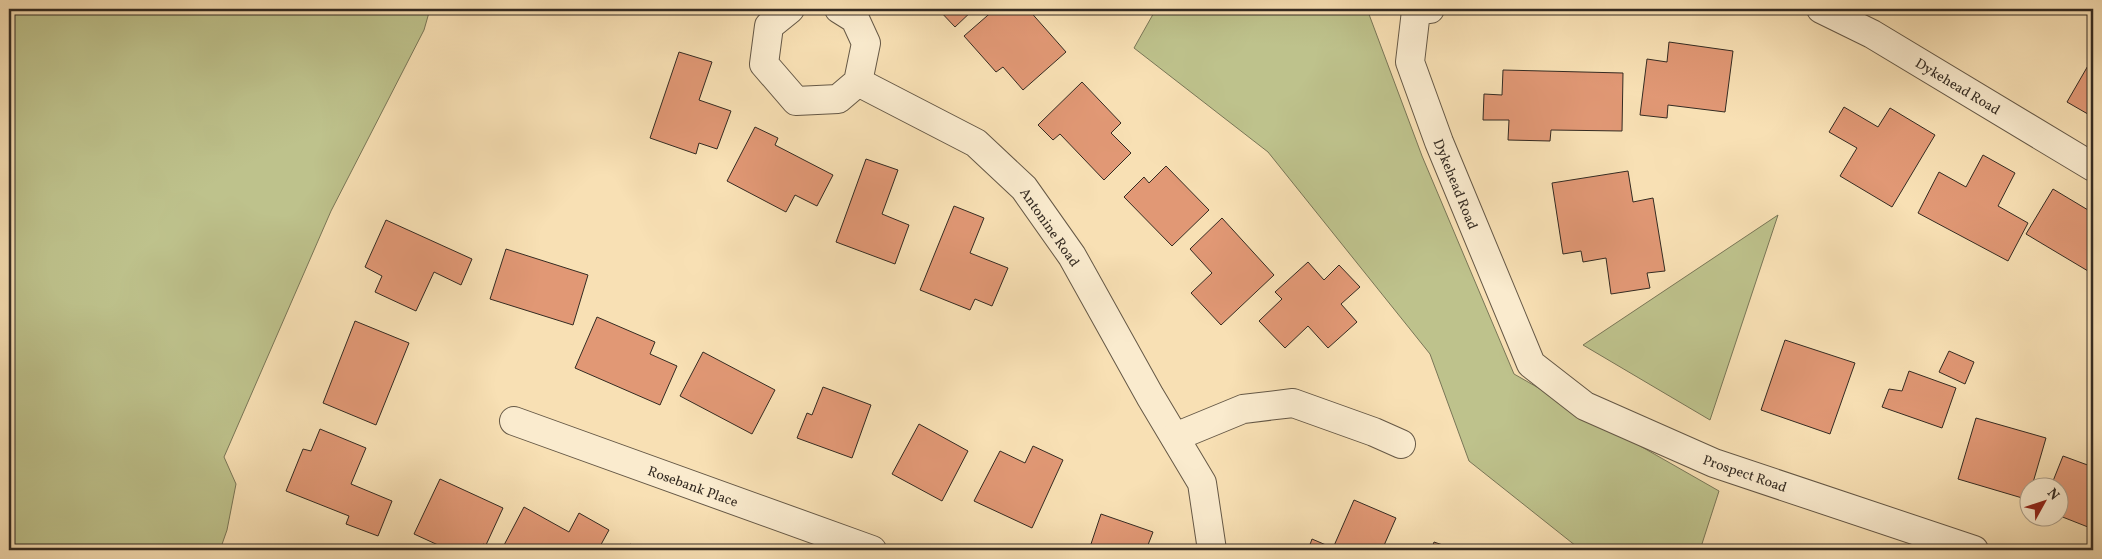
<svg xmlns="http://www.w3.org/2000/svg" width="2102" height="559" font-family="Vollkorn,serif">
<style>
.green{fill:#bec28c;stroke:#797657}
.building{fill:#e19875;stroke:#342b22}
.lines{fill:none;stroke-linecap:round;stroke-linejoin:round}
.street-casing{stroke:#655846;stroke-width:30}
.street{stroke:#faebce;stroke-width:28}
.labels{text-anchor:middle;stroke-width:4;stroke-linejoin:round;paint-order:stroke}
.street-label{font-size:14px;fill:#342b22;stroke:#faebce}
</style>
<rect width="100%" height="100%" fill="#f8e0b4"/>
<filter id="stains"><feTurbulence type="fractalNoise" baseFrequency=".004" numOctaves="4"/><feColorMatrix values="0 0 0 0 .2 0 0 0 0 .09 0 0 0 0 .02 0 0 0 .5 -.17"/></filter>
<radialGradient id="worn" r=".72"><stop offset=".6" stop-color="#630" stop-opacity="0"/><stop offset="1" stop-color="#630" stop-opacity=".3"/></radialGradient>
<g class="green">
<path d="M 9,9 L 430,9 L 424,30 L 331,211 L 224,457 L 236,484 L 227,530 L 220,550 L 9,550 Z"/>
<path d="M 1156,9 L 1367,9 L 1422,156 L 1514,374 L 1719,491 L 1700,550 L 1581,550 L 1469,461 L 1430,354 L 1268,152 L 1134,48 Z"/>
<path d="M 1778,215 L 1710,420 L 1583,345 Z"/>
</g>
<g class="building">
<path d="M 938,9 L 974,9 L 955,27 Z"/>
<path d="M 995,9 L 1028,9 L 1066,52 L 1023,90 L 1003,67 L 996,72 L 964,36 Z"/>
<path d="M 1669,42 L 1733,51 L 1725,112 L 1668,105 L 1667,118 L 1640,115 L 1647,59 L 1667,62 Z"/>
<path d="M 679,52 L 712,62 L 699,100 L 731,111 L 717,149 L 699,143 L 696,154 L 650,138 Z"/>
<path d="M 2093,57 L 2093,117 L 2067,102 Z"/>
<path d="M 1503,70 L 1623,73 L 1622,131 L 1551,130 L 1550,141 L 1508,140 L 1509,120 L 1483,120 L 1484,94 L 1502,95 Z"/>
<path d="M 1082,82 L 1121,123 L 1111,133 L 1131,153 L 1104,180 L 1060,134 L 1053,140 L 1038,125 Z"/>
<path d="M 1844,107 L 1878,127 L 1890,108 L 1935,135 L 1892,207 L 1840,176 L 1857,148 L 1829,132 Z"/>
<path d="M 755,127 L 778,138 L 775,145 L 833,175 L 817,206 L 795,195 L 786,212 L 727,181 Z"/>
<path d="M 1983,155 L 2015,173 L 1998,206 L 2028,223 L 2008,261 L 1918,213 L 1939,172 L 1966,187 Z"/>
<path d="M 866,159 L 898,170 L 882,214 L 909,225 L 895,264 L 836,242 Z"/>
<path d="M 1166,166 L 1209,210 L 1172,246 L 1124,197 L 1144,177 L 1149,183 Z"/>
<path d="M 1628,171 L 1633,202 L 1653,198 L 1665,271 L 1647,273 L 1650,288 L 1611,294 L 1606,258 L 1583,262 L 1581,251 L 1563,254 L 1552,183 Z"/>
<path d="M 2053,189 L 2093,213 L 2093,274 L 2026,234 Z"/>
<path d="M 954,206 L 984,218 L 970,253 L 1008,268 L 992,306 L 975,299 L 970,310 L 920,290 Z"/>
<path d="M 1222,218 L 1274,275 L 1221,325 L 1191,293 L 1212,273 L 1190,249 Z"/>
<path d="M 386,220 L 472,259 L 461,285 L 434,272 L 416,311 L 375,292 L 382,276 L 365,267 Z"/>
<path d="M 506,249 L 588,275 L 573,325 L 490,299 Z"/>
<path d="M 1308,262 L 1324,280 L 1339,265 L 1360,287 L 1341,304 L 1357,322 L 1328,348 L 1308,326 L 1285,348 L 1259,321 L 1282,299 L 1275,292 Z"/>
<path d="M 597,317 L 655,342 L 650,354 L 677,366 L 660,405 L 575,368 Z"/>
<path d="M 355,321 L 409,343 L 376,425 L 323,403 Z"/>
<path d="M 1785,340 L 1855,363 L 1830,434 L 1761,410 Z"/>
<path d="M 1949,351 L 1974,362 L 1965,384 L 1939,372 Z"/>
<path d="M 703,352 L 775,390 L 752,434 L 680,396 Z"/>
<path d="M 1909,371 L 1956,388 L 1942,428 L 1882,407 L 1889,389 L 1902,391 Z"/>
<path d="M 823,387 L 871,405 L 852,458 L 797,438 L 807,413 L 812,415 Z"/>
<path d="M 1976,418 L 2046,438 L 2032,486 L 2030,486 L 2029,500 L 1958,479 Z"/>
<path d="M 919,424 L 968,451 L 942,501 L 892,474 Z"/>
<path d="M 320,429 L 366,448 L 351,484 L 392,501 L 378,536 L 346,524 L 349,516 L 286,491 L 303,449 L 311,451 Z"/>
<path d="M 1033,446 L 1063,460 L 1032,528 L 974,501 L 1000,451 L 1025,463 Z"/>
<path d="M 2063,456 L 2093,467 L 2093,529 L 2060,516 L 2060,486 L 2051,486 Z"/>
<path d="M 440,479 L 503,508 L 486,545 L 483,544 L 480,550 L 449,550 L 414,534 Z"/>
<path d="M 1354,500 L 1396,518 L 1382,550 L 1308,550 L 1312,539 L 1333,548 Z"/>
<path d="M 524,507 L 569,532 L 579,513 L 609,530 L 598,550 L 510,550 L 503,547 Z"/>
<path d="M 1101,514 L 1153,532 L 1146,550 L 1089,550 Z"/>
<path d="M 1434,542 L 1457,550 L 1431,550 Z"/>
<path d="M 630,544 L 640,550 L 626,550 Z"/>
</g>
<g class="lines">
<g class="street-casing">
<g id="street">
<path d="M 790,9 L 769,26 L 764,64 L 796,101 L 838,99 L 858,82 L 866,43 L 855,19 L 839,9"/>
<path d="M 1430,9 L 1416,11 L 1410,62 L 1439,142 L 1531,364 L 1585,406 L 1714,463 L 1974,550"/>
<path d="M 1821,9 L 1872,34 L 2093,167"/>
<path d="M 858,82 L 976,143 L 1024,188 L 1072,256 L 1150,396 L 1202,483 L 1212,550"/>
<path d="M 514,421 L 872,550"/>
<path d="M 1175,437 L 1243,409 L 1293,403 L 1374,432 L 1401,444"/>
</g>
</g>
<use href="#street" class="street"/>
</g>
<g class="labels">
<g class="street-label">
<text transform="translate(1958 86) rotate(31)" y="5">Dykehead Road</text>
<text transform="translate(1456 184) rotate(68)" y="5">Dykehead Road</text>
<text transform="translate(1050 227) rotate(55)" y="5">Antonine Road</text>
<text transform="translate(1745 473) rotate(19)" y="5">Prospect Road</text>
<text transform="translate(693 486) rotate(20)" y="5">Rosebank Place</text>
</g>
</g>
<rect width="2102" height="559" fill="none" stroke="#f8e0b4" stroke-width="30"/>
<rect x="10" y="10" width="2082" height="539" fill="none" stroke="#342b22" stroke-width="2.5"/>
<rect x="15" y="15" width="2072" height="529" fill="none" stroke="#342b22"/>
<g transform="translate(2044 502) rotate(50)"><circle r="24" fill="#faebce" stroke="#ab9e89"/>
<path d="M0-4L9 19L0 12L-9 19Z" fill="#8f2418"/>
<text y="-8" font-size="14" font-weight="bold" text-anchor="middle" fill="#342b22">N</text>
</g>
<rect width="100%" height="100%" filter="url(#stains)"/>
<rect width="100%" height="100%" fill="url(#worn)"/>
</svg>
